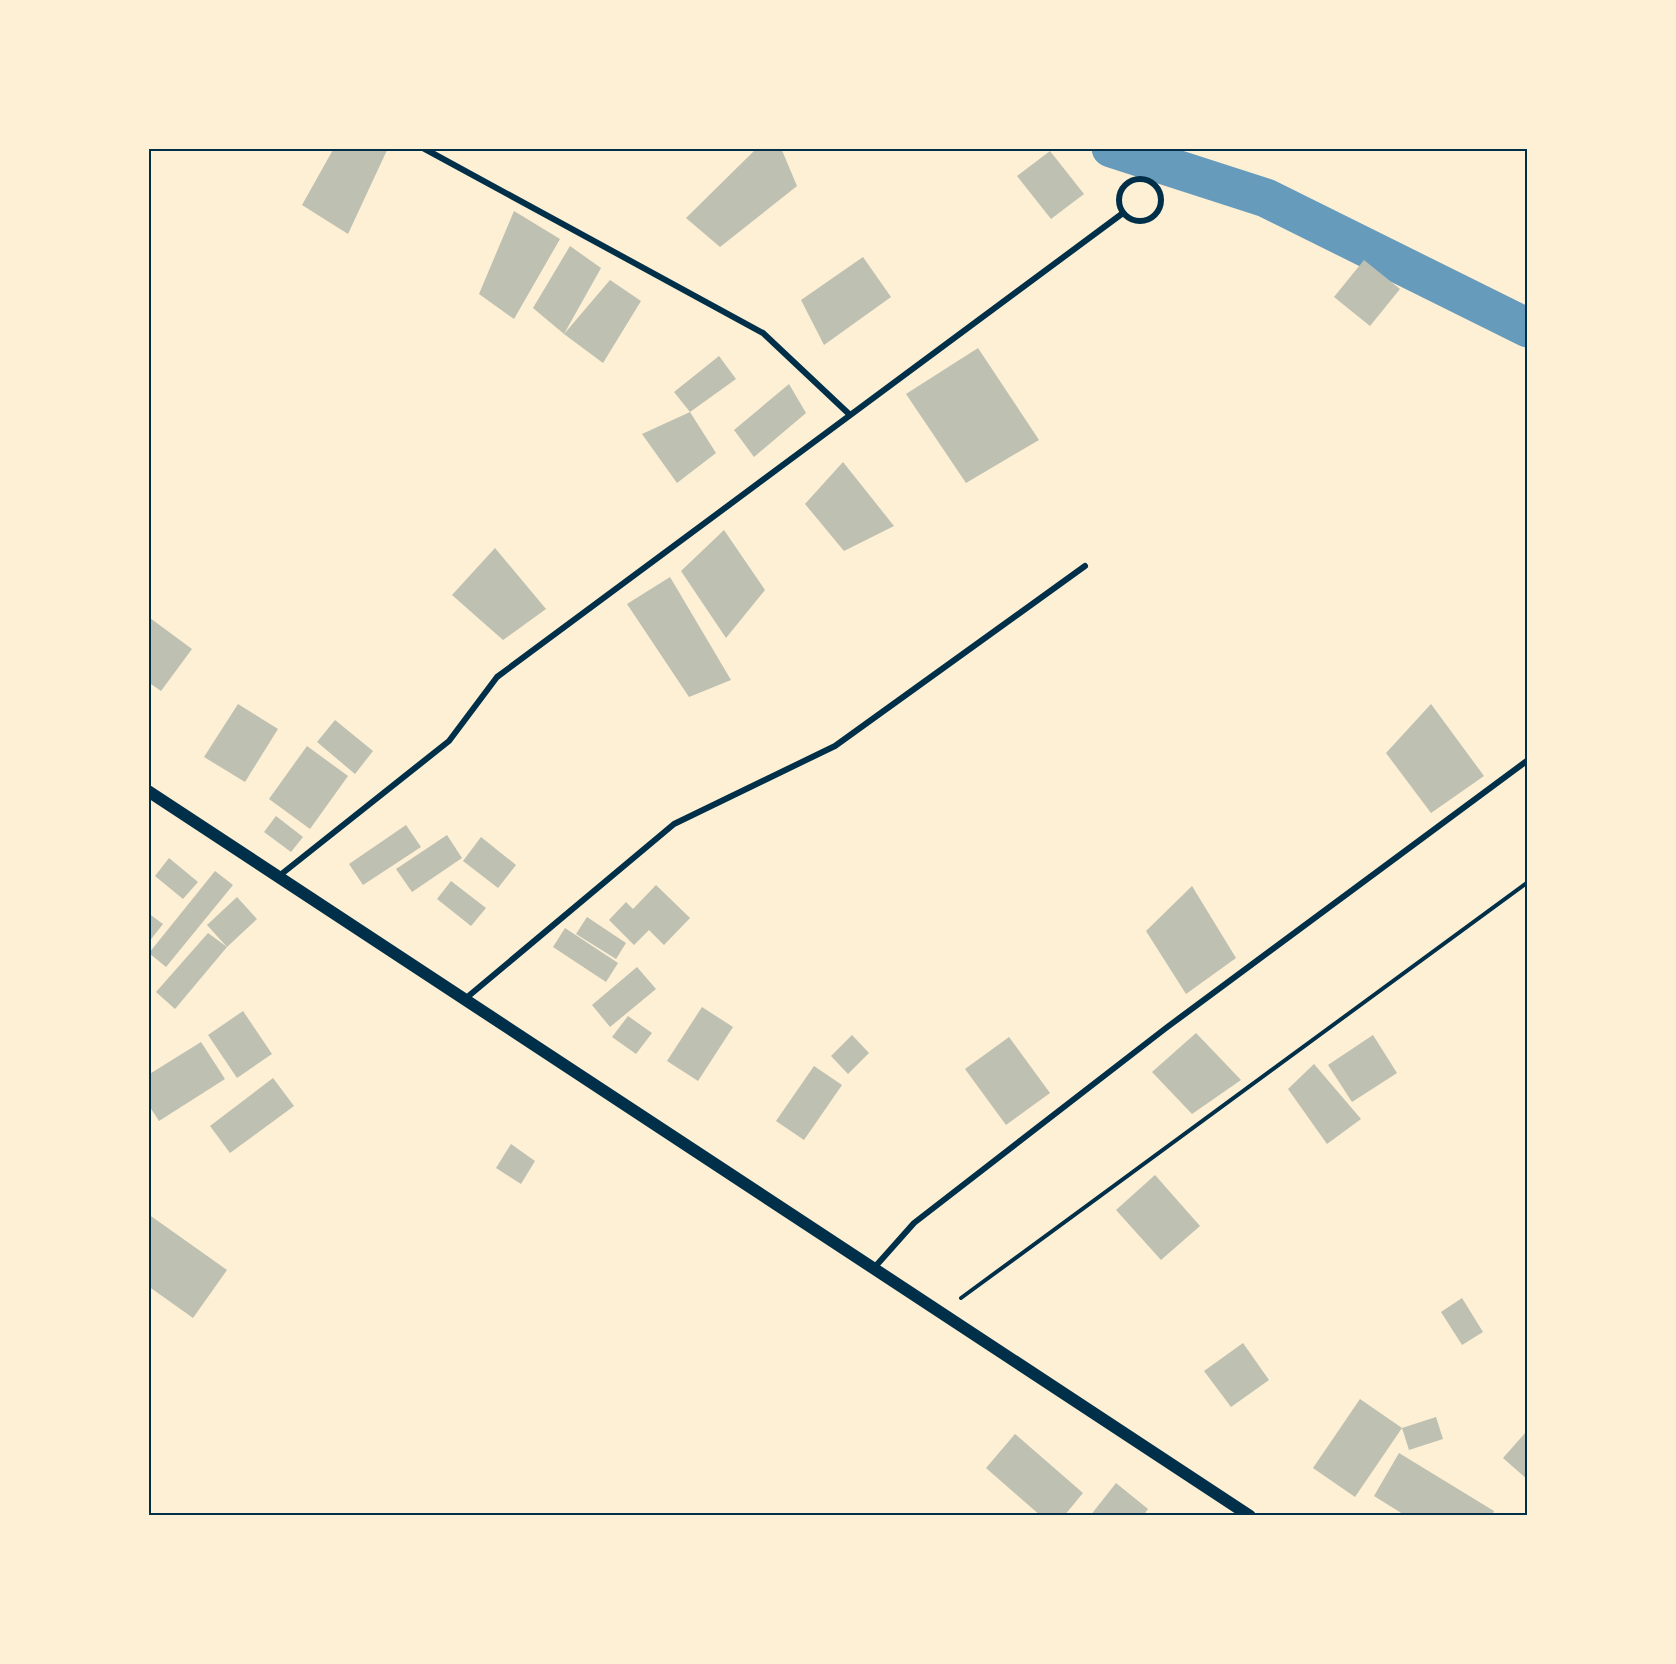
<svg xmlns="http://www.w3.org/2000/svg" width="1676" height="1664" font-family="'IBM Plex Sans',sans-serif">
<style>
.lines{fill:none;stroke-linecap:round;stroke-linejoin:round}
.canal{stroke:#669bbc;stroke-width:39}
.building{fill:#bec0b2}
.path{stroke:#003049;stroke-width:4}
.minor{stroke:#003049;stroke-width:6}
.secondary{stroke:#003049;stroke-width:12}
.neatline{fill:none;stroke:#003049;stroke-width:2}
</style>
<rect width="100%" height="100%" fill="#fdf0d5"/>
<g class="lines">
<path class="canal" d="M 1111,148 L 1266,198 L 1528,328"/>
</g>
<g class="building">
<path d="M 334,148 L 388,148 L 348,234 L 302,205 Z"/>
<path d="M 757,148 L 781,148 L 797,186 L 720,247 L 686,218 Z"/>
<path d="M 1050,151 L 1084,194 L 1051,219 L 1017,176 Z"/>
<path d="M 514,211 L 560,239 L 514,319 L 479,294 Z"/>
<path d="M 570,246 L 601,268 L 564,334 L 610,280 L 641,301 L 603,363 L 564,334 L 533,308 Z"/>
<path d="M 863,257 L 891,297 L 824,345 L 801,300 Z"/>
<path d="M 1364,260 L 1400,289 L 1370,326 L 1334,297 Z"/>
<path d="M 978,348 L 1039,440 L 966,483 L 906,394 Z"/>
<path d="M 719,356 L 736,379 L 690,412 L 674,392 Z"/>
<path d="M 789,384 L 806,413 L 754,457 L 734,430 Z"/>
<path d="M 690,412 L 716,453 L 677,483 L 642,434 Z"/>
<path d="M 843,462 L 894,526 L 844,551 L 805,504 Z"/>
<path d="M 724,530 L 765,590 L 726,638 L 681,571 Z"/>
<path d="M 495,548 L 546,609 L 503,640 L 452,595 Z"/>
<path d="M 670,577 L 731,680 L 689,697 L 627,604 Z"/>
<path d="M 150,618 L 192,649 L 161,691 L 148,682 Z"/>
<path d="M 238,704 L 278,729 L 245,782 L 204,757 Z"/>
<path d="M 1431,704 L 1484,776 L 1431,813 L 1386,753 Z"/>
<path d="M 335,720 L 373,751 L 355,774 L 317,742 Z"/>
<path d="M 307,746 L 348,776 L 310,829 L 269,799 Z"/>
<path d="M 276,816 L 303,837 L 291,852 L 264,832 Z"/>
<path d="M 406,825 L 421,847 L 363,885 L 349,864 Z"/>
<path d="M 447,835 L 462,858 L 412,892 L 396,869 Z"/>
<path d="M 481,837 L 516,865 L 498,888 L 463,861 Z"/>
<path d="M 169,858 L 198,882 L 183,899 L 155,876 Z"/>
<path d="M 215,871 L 233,885 L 166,967 L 149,953 Z"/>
<path d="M 451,881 L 486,908 L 471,926 L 437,899 Z"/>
<path d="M 656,885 L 690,918 L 664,945 L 649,930 L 634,945 L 609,920 L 626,902 L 633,909 Z"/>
<path d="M 1192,886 L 1236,958 L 1186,994 L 1146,931 Z"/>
<path d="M 237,897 L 257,919 L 227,947 L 207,925 Z"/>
<path d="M 148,913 L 163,924 L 148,943 Z"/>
<path d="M 587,917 L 626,943 L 616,959 L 576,934 Z"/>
<path d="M 565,928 L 618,963 L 606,982 L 553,947 Z"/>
<path d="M 208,933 L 227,947 L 175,1009 L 156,992 Z"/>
<path d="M 637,967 L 656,989 L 610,1027 L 592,1005 Z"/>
<path d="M 702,1007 L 733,1027 L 698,1081 L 667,1061 Z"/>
<path d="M 243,1011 L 272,1054 L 237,1078 L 208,1035 Z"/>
<path d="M 628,1016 L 652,1033 L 636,1054 L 612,1037 Z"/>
<path d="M 1196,1033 L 1241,1080 L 1192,1114 L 1152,1072 Z"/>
<path d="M 852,1035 L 869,1053 L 848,1074 L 831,1056 Z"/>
<path d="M 1373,1035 L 1397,1073 L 1352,1102 L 1328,1065 Z"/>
<path d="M 1009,1037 L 1050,1093 L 1006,1125 L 965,1069 Z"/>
<path d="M 201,1042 L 225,1079 L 159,1121 L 148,1104 L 148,1075 Z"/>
<path d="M 1314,1064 L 1361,1119 L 1327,1144 L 1288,1089 Z"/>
<path d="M 814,1066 L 842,1085 L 804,1140 L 776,1121 Z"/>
<path d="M 273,1078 L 294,1106 L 230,1153 L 210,1126 Z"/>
<path d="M 511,1144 L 535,1161 L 521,1184 L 496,1168 Z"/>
<path d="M 1155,1175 L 1200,1226 L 1161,1260 L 1116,1210 Z"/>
<path d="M 148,1214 L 227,1270 L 193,1318 L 148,1286 Z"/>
<path d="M 1462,1298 L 1483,1332 L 1462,1345 L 1441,1312 Z"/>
<path d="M 1243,1343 L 1269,1380 L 1231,1407 L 1204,1371 Z"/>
<path d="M 1360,1399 L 1402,1428 L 1355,1497 L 1313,1468 Z"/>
<path d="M 1436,1417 L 1443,1439 L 1409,1450 L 1402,1428 Z"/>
<path d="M 1526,1432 L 1528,1433 L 1528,1480 L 1503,1458 Z"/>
<path d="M 1015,1434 L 1083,1493 L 1064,1516 L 1041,1516 L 986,1468 Z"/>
<path d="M 1399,1453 L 1494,1511 L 1492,1516 L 1406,1516 L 1374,1496 Z"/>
<path d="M 1116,1483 L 1148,1509 L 1143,1516 L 1090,1516 Z"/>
</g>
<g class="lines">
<path class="path" d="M 961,1298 L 1528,882"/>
<g class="minor">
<path d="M 423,148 L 763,333 L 849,414"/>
<circle cx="1140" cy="200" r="21"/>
<path d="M 279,876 L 449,741 L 497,677 L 1123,213"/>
<path d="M 465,999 L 674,824 L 835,746 L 1085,566"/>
<path d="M 874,1268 L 914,1223 L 1166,1028 L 1528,760"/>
</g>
<path class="secondary" d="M 148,791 L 1250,1516"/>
</g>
<rect width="1676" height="1664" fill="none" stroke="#fdf0d5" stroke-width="300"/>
<rect x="150" y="150" width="1376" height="1364" class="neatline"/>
</svg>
